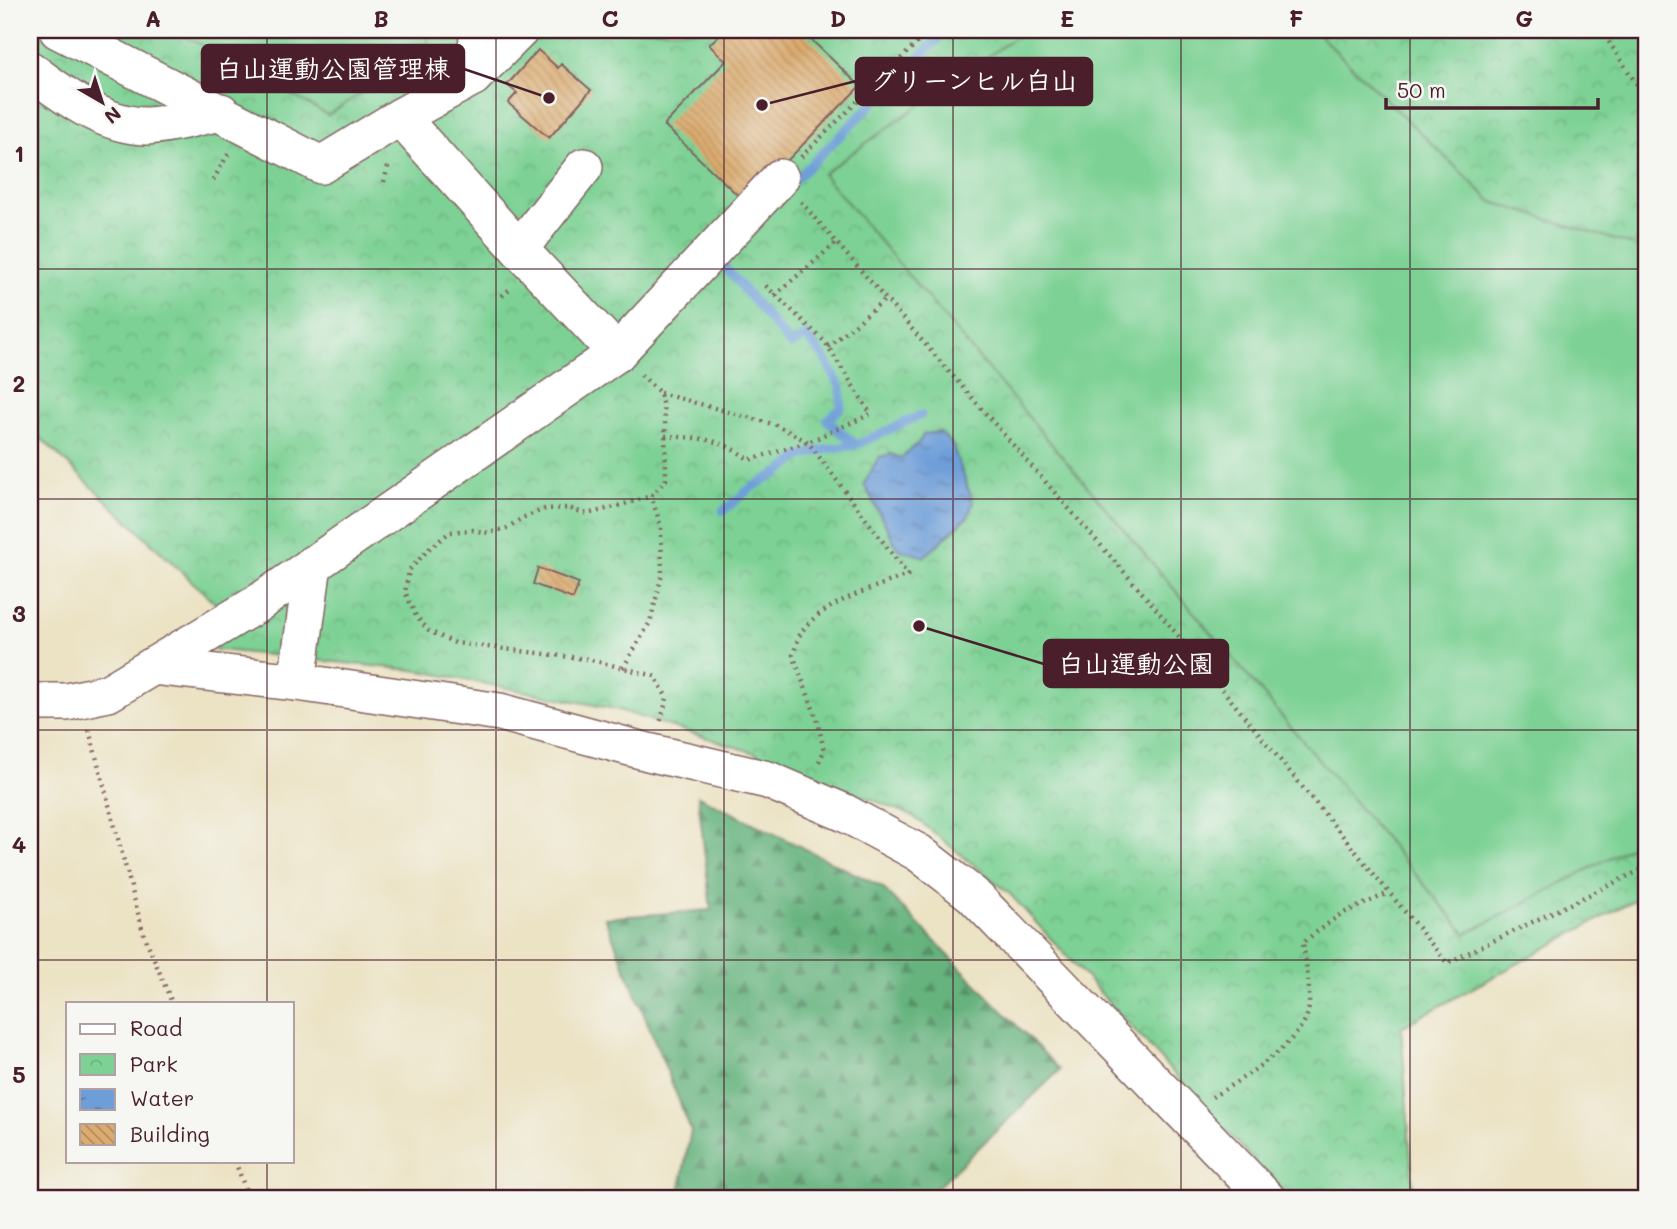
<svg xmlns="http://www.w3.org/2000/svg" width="1677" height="1229" font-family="Mali,'Klee One',sans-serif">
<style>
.forest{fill:url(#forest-firs);stroke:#586954;stroke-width:2}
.park{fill:url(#park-crowns);stroke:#647860;stroke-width:2}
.pitch{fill:#7dd194;stroke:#647860;stroke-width:2}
.water{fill:url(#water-ripples);stroke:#5c5e82;stroke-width:2}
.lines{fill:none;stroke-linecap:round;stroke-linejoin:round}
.stream{stroke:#6e9ed8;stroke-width:9}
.building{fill:url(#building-back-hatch)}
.minor-casing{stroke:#836461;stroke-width:40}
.path{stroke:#836461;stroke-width:4.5;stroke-dasharray:2 5;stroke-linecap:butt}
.minor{stroke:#fff;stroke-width:37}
.grid{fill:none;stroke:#4a1f2b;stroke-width:2;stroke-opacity:0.55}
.leader{fill:none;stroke:#4a1f2b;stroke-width:2.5}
.callout-dot{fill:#4a1f2b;stroke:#f6f6f2;stroke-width:2.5}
.callout{fill:#4a1f2b;stroke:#4a1f2b;stroke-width:2.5}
.callout-label{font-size:26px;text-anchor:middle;font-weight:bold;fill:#fff}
.neatline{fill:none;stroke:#4a1f2b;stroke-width:2.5}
.grid-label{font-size:23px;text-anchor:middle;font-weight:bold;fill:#4a1f2b}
</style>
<defs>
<pattern id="forest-firs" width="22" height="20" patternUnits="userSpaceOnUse" patternTransform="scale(1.75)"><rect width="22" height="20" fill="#66b37e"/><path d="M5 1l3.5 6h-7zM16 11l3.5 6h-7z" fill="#569167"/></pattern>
<pattern id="park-crowns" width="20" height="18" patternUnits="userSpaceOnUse" patternTransform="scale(1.75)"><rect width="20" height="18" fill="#7dd194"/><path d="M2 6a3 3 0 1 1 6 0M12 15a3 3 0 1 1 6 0" fill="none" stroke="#6eb380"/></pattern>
<pattern id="water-ripples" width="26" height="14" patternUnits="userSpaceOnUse" patternTransform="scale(1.75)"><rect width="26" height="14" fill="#6e9ed8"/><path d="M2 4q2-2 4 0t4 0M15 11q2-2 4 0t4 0" fill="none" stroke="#5c80af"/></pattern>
<pattern id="building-back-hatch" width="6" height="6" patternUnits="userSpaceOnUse" patternTransform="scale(1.75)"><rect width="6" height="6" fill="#dbab6f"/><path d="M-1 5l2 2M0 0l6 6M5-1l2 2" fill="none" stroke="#b48b5b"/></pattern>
</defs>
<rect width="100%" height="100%" fill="#f6f6f2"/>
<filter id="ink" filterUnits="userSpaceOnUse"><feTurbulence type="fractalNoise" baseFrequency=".0143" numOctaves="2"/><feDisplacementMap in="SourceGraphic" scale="14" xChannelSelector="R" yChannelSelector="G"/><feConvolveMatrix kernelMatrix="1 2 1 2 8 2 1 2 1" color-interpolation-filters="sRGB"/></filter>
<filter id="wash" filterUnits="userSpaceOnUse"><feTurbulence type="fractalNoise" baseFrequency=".00686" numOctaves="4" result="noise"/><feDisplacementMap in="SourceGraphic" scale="28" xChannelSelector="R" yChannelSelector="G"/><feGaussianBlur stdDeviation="1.57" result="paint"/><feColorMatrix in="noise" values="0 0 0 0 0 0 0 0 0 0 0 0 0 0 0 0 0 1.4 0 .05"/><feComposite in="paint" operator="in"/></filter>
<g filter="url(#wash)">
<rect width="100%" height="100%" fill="#ece3c5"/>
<path class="forest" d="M 698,796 L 882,887 L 1060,1070 L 925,1199 L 678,1199 L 691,1130 L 605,918 L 711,910 Z"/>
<path class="park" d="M 30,30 L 1647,30 L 1647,893 L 1401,1027 L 1414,1199 L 1294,1199 L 1274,1183 L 1010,894 L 913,816 L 755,753 L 615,709 L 421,671 L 162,644 L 220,608 L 30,428 Z"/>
<g class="pitch">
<path d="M 175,30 L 429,30 L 427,50 L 328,115 Z"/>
<path d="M 1025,30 L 1314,30 L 1492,202 L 1636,246 L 1647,259 L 1647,838 L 1466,934 L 823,174 Z"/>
</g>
<path class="water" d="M 940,432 L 952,444 L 973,502 L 968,517 L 924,557 L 898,549 L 864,484 L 879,457 L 891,454 L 901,458 L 919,442 L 924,434 Z"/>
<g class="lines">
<g class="stream">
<path d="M 791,184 L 947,30"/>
<path d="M 718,259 L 791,345 L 806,336 L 825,359 L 841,388 L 841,408 L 827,420 L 856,445"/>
<path d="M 723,511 L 751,488 L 781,471 L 801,456 L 827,449 L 856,445 L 921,415"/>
</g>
</g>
<g id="blocks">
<g class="building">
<path d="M 724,30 L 801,30 L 860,86 L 746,203 L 664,125 L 726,61 L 709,45 Z"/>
<path d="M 538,50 L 558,68 L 561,64 L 591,90 L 549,138 L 508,103 L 517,93 L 507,85 Z"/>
<path d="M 538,568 L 579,583 L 573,599 L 533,584 Z"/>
</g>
</g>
</g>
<g filter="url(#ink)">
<use href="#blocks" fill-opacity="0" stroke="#836461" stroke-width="2"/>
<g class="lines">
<g class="minor-casing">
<g id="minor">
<path d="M 58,30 L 321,165 L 400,117"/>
<path d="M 30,70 C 63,95 102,125 146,126 C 166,126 199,116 221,112"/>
<path d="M 473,77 L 479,30"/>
<path d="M 519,249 L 584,167"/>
<path d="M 617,353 L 780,178"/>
<path d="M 153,666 L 297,682 L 500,712 L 648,752 L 768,780 L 845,813 L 919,853 L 973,895 L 1267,1199"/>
<path d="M 297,682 L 313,564"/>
<path d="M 30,702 L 67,702 L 108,693 L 257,604 L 617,353 L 519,249 L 400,117 L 473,77 L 520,30"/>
</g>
</g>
<g class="path">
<path d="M 1601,30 L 1647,100"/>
<path d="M 801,157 L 930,30"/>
<path d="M 213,180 L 229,153"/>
<path d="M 384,182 L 389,162"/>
<path d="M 801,202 L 1152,604 L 1447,963 L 1647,867"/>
<path d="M 775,295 L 836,243"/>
<path d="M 502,296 L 511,288"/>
<path d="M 828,347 L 886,299"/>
<path d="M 641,375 L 660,393 L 665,418 L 666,480 L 651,496 L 611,508 L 587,514 L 568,508 L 545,509 L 522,518 L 507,528 L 489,533 L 472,530 L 450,532 L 430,548 L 409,570 L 405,592 L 416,616 L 429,631 L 455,643 L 587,659 L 655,676 L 667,698 L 660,723"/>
<path d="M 660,393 L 776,425 L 808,442 L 908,575 C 878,586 822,603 803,630 C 798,636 796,647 793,655 L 818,722 L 824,751 L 817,766"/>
<path d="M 665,436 C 699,438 722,438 749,460 L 808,442 L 871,414 L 825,342 L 764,284"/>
<path d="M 623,668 L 650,622 L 662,575 L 661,526 L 651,496"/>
<path d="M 89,730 L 143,932 L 172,1003"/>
<path d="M 1212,1097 C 1239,1081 1300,1044 1308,1012 C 1312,996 1305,959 1303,942 L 1341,914 L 1389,893"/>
<path d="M 235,1161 L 249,1199"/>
</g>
<use href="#minor" class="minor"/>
</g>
</g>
<path class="grid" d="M 267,30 L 267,1003M 496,30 L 496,1199M 724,30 L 724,1199M 953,30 L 953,1199M 1181,30 L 1181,1199M 1410,30 L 1410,1199M 30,269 L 1647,269M 30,499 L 1647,499M 30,730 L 1647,730M 30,960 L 1647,960M 267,1161 L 267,1199"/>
<path class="leader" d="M549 98L464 69M762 105L856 81M919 626L1044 664"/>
<g class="callout-dot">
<circle cx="549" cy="98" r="7"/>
<circle cx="762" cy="105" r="7"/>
<circle cx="919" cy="626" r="7"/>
</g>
<g class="callout">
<rect x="202" y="45" width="262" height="47" rx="7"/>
<rect x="856" y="58" width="236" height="47" rx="7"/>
<rect x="1044" y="640" width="184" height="47" rx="7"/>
</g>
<g class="callout-label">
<text x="333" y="78">白山運動公園管理棟</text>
<text x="974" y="90">グリーンヒル白山</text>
<text x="1136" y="673">白山運動公園</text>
</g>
<rect width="1677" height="1229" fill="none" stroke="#f6f6f2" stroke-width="77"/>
<rect x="66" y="1002" width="228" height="161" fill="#f6f6f2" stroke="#b1a0a2" stroke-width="2"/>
<rect x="80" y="1024" width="35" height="10" fill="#ffffff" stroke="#b1a0a2" stroke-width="2"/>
<text x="130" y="1036" font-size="21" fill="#4a1f2b">Road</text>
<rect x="80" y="1054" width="35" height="21" fill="url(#park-crowns)" stroke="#b1a0a2" stroke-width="2"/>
<text x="130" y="1072" font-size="21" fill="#4a1f2b">Park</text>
<rect x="80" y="1089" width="35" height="21" fill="url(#water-ripples)" stroke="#b1a0a2" stroke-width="2"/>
<text x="130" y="1106" font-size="21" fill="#4a1f2b">Water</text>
<rect x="80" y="1124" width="35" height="21" fill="url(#building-back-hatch)" stroke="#b1a0a2" stroke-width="2"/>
<text x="130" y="1142" font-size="21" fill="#4a1f2b">Building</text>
<g transform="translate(102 102) rotate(141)" stroke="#f6f6f2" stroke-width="5" paint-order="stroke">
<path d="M0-5L12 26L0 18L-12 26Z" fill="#4a1f2b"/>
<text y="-10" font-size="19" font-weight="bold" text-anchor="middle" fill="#4a1f2b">N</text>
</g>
<path d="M1386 98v10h212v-10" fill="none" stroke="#4a1f2b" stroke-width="3.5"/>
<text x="1397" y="98" font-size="21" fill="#4a1f2b" stroke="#f6f6f2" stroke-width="5" paint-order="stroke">50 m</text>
<rect x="38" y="38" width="1600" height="1152" class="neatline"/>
<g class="grid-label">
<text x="153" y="27">A</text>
<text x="381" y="27">B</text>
<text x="610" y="27">C</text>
<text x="838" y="27">D</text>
<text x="1067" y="27">E</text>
<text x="1296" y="27">F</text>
<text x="1524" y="27">G</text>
<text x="19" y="162">1</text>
<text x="19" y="392">2</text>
<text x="19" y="622">3</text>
<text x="19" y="853">4</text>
<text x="19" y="1083">5</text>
</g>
</svg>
